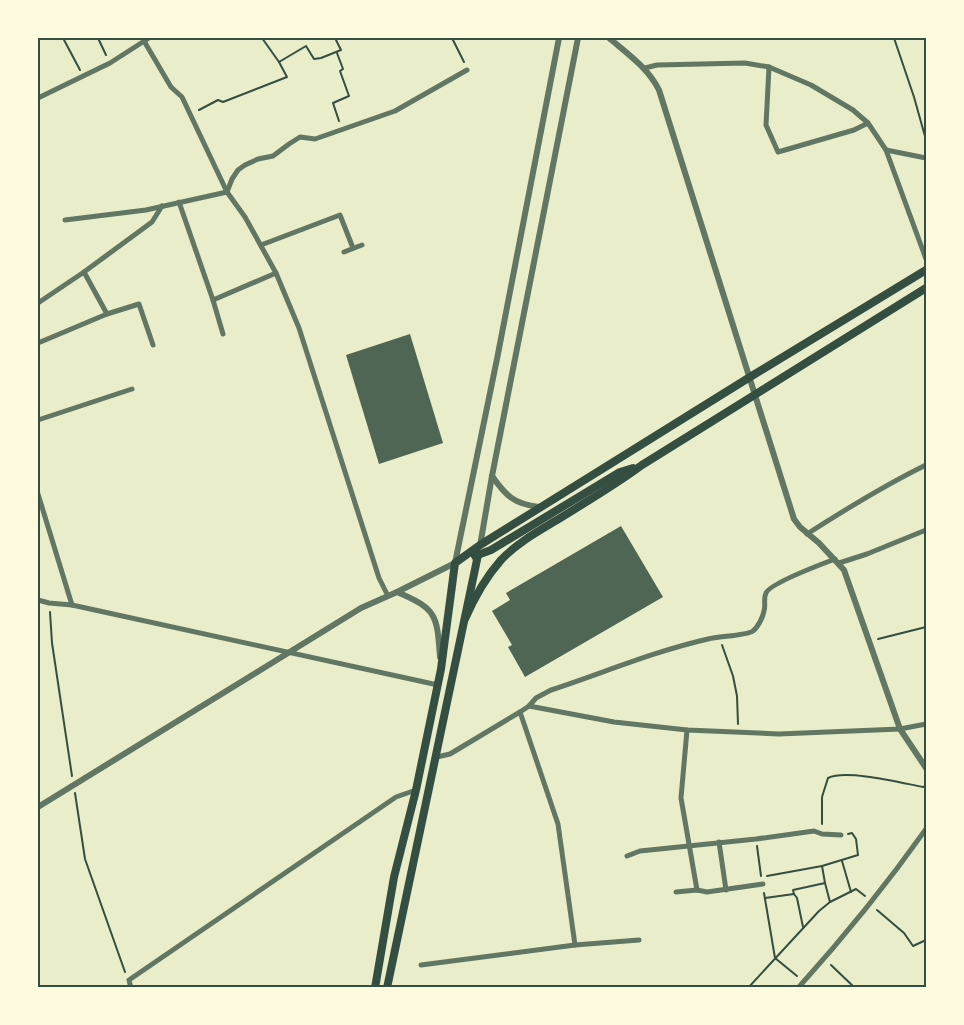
<svg xmlns="http://www.w3.org/2000/svg" width="964" height="1025" font-family="Commissioner,sans-serif">
<style>
.building{fill:#4f6655}
.lines{fill:none;stroke-linecap:round;stroke-linejoin:round}
.path{stroke:#344e41;stroke-width:2}
.minor{stroke:#617663;stroke-width:5}
.tertiary{stroke:#617663;stroke-width:6}
.trunk{stroke:#344e41;stroke-width:8}
.neatline{fill:none;stroke:#344e41;stroke-width:2}
</style>
<rect width="100%" height="100%" fill="#e9edc9"/>
<g class="building">
<path d="M 410,334 L 443,443 L 379,464 L 346,355 Z"/>
<path d="M 621,526 L 663,597 L 525,677 L 508,647 L 512,645 L 492,611 L 510,600 L 506,593 Z"/>
</g>
<g class="lines">
<g class="path">
<path d="M 63,38 L 80,70"/>
<path d="M 98,38 L 106,55"/>
<path d="M 262,38 L 279,62 L 306,46 L 314,59 L 321,58 L 341,50 L 335,38"/>
<path d="M 452,38 L 464,62"/>
<path d="M 894,38 L 914,97 L 926,140"/>
<path d="M 337,53 L 343,69 L 340,71 L 349,96 L 333,103 L 339,121"/>
<path d="M 199,110 L 218,100 L 223,102 L 287,77 L 279,62"/>
<path d="M 50,612 L 52,643 L 72,776"/>
<path d="M 878,639 L 926,627"/>
<path d="M 722,645 L 733,676 L 737,696 L 738,724"/>
<path d="M 75,793 L 85,859 L 125,972"/>
<path d="M 822,824 L 822,797 L 828,778 C 846,769 902,783 923,787 L 926,786"/>
<path d="M 757,846 L 761,876"/>
<path d="M 842,861 L 851,892"/>
<path d="M 767,876 L 822,866"/>
<path d="M 764,893 L 775,958 L 797,976"/>
<path d="M 794,894 L 797,898 L 803,927"/>
<path d="M 765,898 L 794,894 L 793,890 L 825,883"/>
<path d="M 830,902 L 825,883 L 822,866 L 858,855 L 856,839 L 852,833 L 848,834"/>
<path d="M 877,910 L 904,933 L 913,946 L 926,940"/>
<path d="M 831,965 L 855,988"/>
<path d="M 748,988 L 819,911 L 830,902 L 856,889 L 865,896"/>
</g>
<g class="minor">
<path d="M 144,41 L 171,87 L 182,97 L 227,192 L 245,217 L 276,273 L 299,328 L 379,578 L 388,596"/>
<path d="M 769,67 L 766,125 L 778,152 L 854,130 L 868,123"/>
<path d="M 645,68 L 657,65 L 745,63 L 769,67 L 811,85 L 853,110 L 868,123 L 886,150 L 926,259"/>
<path d="M 38,98 L 110,63 L 149,38"/>
<path d="M 886,150 L 926,158"/>
<path d="M 179,202 L 213,300 L 223,334"/>
<path d="M 65,220 L 146,210 L 227,192 L 232,179 L 238,170 L 245,165 L 258,159 L 273,156 L 289,144 L 300,137 L 315,139 L 395,111 L 467,70"/>
<path d="M 261,245 L 340,215 L 353,248"/>
<path d="M 344,252 L 362,245"/>
<path d="M 84,272 L 107,314"/>
<path d="M 213,300 L 276,273"/>
<path d="M 38,303 L 84,272 L 152,222 L 162,206"/>
<path d="M 38,343 L 107,314 L 139,304 L 153,345"/>
<path d="M 38,420 L 132,389"/>
<path d="M 38,494 L 72,605"/>
<path d="M 807,534 C 846,509 885,485 926,465"/>
<path d="M 839,563 L 867,554 L 926,530"/>
<path d="M 38,600 L 49,603 L 72,605 L 438,685"/>
<path d="M 529,706 L 614,722 L 687,730 L 779,734 L 900,729 L 926,724"/>
<path d="M 520,712 L 558,824 L 575,945"/>
<path d="M 687,730 L 681,798 L 697,890"/>
<path d="M 437,757 L 450,754 L 520,712 L 529,706 L 536,698 L 551,690 C 603,673 655,651 708,639 C 718,636 746,636 753,631 C 758,627 763,617 764,611 C 766,605 763,599 766,593 C 770,583 822,564 835,559"/>
<path d="M 719,842 L 726,890"/>
<path d="M 627,856 L 640,851 L 756,839 L 814,831 L 822,834 L 841,835"/>
<path d="M 676,892 L 697,890 L 707,892 L 763,884"/>
<path d="M 421,965 L 575,945 L 639,940"/>
<path d="M 131,988 L 129,980 L 396,797 L 416,790"/>
<path d="M 798,988 C 844,937 887,884 926,829"/>
</g>
<g class="tertiary">
<path d="M 609,38 C 628,54 648,68 659,90 L 794,519 L 800,527 L 819,543 L 844,570 L 900,729 L 926,768"/>
<path d="M 492,476 C 506,496 514,504 539,507"/>
<path d="M 480,546 L 492,476 L 578,38"/>
<path d="M 397,592 C 437,609 437,615 440,657"/>
<path d="M 38,807 L 361,608 L 397,592 L 455,563 L 497,359 L 559,38"/>
</g>
<g class="trunk">
<path d="M 475,556 L 491,550 L 620,472 L 633,468"/>
<path d="M 465,619 C 474,598 486,577 501,560 C 517,543 537,532 557,520 C 586,502 615,485 642,465 L 926,288"/>
<path d="M 375,988 L 394,877 L 416,790 L 441,669 L 455,563 L 480,545 L 750,377 L 926,270"/>
<path d="M 387,988 L 478,555"/>
</g>
</g>
<rect width="964" height="1025" fill="none" stroke="#fefae0" stroke-width="78"/>
<rect x="39" y="39" width="886" height="947" class="neatline"/>
</svg>
